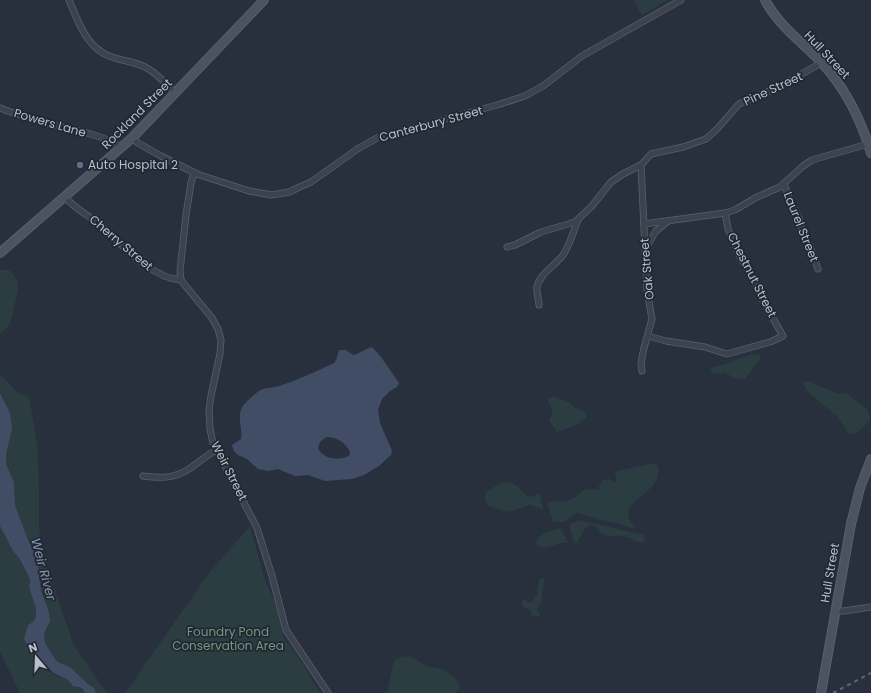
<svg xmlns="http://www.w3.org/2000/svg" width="871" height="693" font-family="Poppins,sans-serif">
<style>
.green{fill:#2b3d40}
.water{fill:#404d65;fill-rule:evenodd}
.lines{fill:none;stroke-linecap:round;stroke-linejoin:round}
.street-casing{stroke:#5a606c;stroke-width:7}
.secondary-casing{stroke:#5a606c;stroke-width:10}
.street{stroke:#3c434e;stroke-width:5.5}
.secondary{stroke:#4b5261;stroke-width:8}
.rail{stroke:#5f6674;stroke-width:2;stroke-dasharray:4 4;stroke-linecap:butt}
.service-dot{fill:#5c6f8a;stroke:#212733;stroke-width:1.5}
.labels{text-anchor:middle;stroke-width:3.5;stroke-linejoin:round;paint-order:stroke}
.street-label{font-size:12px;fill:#b9bec9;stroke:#212733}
.poi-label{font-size:12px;fill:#b9bec9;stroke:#212733;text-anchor:start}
.park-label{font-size:12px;fill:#73977d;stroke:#212733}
.water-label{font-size:13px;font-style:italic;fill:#8493ac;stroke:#212733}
</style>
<rect width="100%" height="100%" fill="#28303e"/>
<g class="green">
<path d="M 633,0 L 668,0 L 642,15 Z"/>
<path d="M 0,270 L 9,270 L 13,274 L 17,281 L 18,290 L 10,323 L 4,331 L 0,333 Z"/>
<path d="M 753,354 L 760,355 L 761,358 L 745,379 C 738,381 730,376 725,372 L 719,374 L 713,373 L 710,370 L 713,367 L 730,363 L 735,360 Z"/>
<path d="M 2,376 L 17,392 L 29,397 L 37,444 L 39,484 L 39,529 L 44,559 L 74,646 L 107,693 L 96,693 L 94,688 L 88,684 L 70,667 L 60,663 L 56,659 L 45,643 L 44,633 L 47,627 L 49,612 L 41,591 L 39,576 L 40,574 L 36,559 L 36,556 L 28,540 L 15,505 L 14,482 L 6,464 L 6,455 L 9,443 L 10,413 L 0,393 L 0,377 Z"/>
<path d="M 808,381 L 836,393 L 846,394 L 850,396 L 866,408 L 868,411 L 870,419 C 866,425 857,435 849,434 L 838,417 L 808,392 L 802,382 Z"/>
<path d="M 554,397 L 569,402 C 574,410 584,408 587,417 L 579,424 L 557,432 L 549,420 L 553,412 L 548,401 L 549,398 Z"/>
<path d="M 655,463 C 659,466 659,469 658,474 C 656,497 609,503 637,529 L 577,513 L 564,522 L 553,521 L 547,503 C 553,499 560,503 566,501 C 580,498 579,486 599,490 L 599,486 L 603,480 L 610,479 L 613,482 L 617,480 L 615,472 L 617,471 Z"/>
<path d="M 503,482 C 519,482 518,489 529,497 L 534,496 L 540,493 L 543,510 L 530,505 L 508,512 L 488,506 L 485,500 L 485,494 L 495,486 Z"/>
<path d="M 579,520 L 644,535 L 645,541 L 641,543 C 636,541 629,537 623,536 C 617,535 611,537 605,535 C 598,532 596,521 587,527 C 583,530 580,539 577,543 L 574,543 L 569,525 Z"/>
<path d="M 0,526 L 13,551 L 19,558 L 30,580 L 29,587 L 36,609 L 36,615 L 34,621 L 28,625 L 24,639 C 32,651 40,666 52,673 C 62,678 67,677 73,686 L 82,688 L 85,693 L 20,693 L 0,652 Z"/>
<path d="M 250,526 L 264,577 L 276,605 L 284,639 L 296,653 L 320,693 L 125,693 L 209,573 Z"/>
<path d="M 560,528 L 564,534 L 568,543 C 552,541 551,553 537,545 L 536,541 L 544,533 Z"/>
<path d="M 543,578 L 545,580 L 541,596 L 542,601 L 537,609 L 541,617 L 533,616 L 530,610 L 523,607 L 522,601 L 525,599 L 529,603 L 533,602 L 534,598 L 537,596 L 539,580 Z"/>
<path d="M 411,656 L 426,666 L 442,669 L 451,675 L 459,683 L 459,689 L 454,693 L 387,693 C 388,687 390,681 391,674 C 394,659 394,657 411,656 Z"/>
</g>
<g class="water">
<path d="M 372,347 L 381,357 L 399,383 L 397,387 L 390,391 L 382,399 L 378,410 L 380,423 L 390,446 L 392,451 L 391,455 L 379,466 L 364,475 L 352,479 L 325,481 L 308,475 L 295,476 L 278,469 L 269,471 L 258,469 L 247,459 L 238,455 L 234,451 L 232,445 L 241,439 C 243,430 236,415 243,406 C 245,403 256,393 259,391 C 265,387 275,388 282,385 C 300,379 317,371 334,363 L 336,360 L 339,350 L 346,350 L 353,355 C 361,353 365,349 372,347 ZM 326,437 C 336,436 346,443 350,452 L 349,456 C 338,461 323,459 318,448 L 320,442 Z"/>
<path d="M 0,393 L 10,413 L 12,429 L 6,455 L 6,464 L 14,482 L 15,505 L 28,540 L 36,556 L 36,559 L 40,574 L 39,576 L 41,591 L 49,612 L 50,621 L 44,633 L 45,643 L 56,660 L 60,663 L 70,667 L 88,684 L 94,688 L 96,693 L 85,693 L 82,688 L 73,686 L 68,680 L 52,672 L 42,664 L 30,650 L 24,639 L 28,625 L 34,621 L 36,615 L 36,609 L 29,587 L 30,580 L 27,573 L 19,558 L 13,551 L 0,526 Z"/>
</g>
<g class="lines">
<g class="street-casing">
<g id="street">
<path d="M 69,0 C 76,16 82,34 94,46 C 110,62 127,58 145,67 C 156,72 166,84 175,93"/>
<path d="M 0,108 C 15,114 29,118 45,123 C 63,128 108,135 121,148"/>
<path d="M 132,138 L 138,143 L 161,156 L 197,174 L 249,191 L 271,195 L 289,192 L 311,182 L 359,148 L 377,138 L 497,105 L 525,96 L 543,86 L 582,56 L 681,0"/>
<path d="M 641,165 L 647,290 L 652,319 L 644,348 L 641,363 L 642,371"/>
<path d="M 194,173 L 191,183 L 186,215 L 180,271 L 181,280 L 184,284 L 212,318 L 218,329 L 221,340 L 220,354 L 211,396 L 209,410 L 210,429 L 213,443 L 257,528 L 272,576 L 286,630 L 328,693"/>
<path d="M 784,184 L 790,201 L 799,218 L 803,235 L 810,247 L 818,269"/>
<path d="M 65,197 C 74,208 88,215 99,224 C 121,243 150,278 181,280"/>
<path d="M 644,224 L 725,213 L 735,210 L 755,198 L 780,187 L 803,166 L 812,160 L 868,144"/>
<path d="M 507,247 L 515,245 L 541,232 L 575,222 L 592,206 L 611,182 L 623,174 L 641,165 L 651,154 L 683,147 L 706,139 L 717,129 L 739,104 L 781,86 L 821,63"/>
<path d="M 645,249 L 656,231 L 668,221"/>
<path d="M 539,305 C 539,299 536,293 537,287 C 540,273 555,266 563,255 C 570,245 573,232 578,220"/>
<path d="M 648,336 L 666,341 L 705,347 L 727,354 L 770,342 L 783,336 L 763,301 L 755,282 L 741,259 L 728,229 L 725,213"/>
<path d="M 143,476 C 166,479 178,478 196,464 C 203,459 209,454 216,450"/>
<path d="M 836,611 L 844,611 L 871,607"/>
</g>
</g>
<g class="secondary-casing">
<g id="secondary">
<path d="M 765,0 C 779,26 802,42 822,63 C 846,89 861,120 871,153"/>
<path d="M 0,253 L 132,138 L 264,0"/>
<path d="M 821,693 L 851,524 L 860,488 L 871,459"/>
</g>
</g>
<use href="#street" class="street"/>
<use href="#secondary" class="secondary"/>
<path class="rail" d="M 833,693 L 871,673"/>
</g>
<circle class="service-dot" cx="80" cy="165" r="4"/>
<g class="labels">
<g class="street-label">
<text transform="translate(827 55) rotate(47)" y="4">Hull Street</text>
<text transform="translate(773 89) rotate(-25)" y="4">Pine Street</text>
<text transform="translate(137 114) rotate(-45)" y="4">Rockland Street</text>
<text transform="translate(50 123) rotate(16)" y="4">Powers Lane</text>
<text transform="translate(431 124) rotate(-15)" y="4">Canterbury Street</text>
<text transform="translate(801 227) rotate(68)" y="4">Laurel Street</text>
<text transform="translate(121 243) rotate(40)" y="4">Cherry Street</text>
<text transform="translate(647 269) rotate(-95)" y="4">Oak Street</text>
<text transform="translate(752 275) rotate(63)" y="4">Chestnut Street</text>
<text transform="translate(229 471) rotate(63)" y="4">Weir Street</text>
<text transform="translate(830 573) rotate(-80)" y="4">Hull Street</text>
</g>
<g class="poi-label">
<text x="88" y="169">Auto Hospital 2</text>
</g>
<g class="park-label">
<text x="228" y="636">Foundry Pond<tspan x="228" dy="14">Conservation Area</tspan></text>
</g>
<g class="water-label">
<text transform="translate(44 569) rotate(75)" y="5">Weir River</text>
</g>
</g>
<g transform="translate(36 657) rotate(341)" stroke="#212733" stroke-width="3" paint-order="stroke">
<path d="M0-3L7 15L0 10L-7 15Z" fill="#b9bec9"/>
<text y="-6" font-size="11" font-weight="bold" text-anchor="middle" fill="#b9bec9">N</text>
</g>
</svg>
